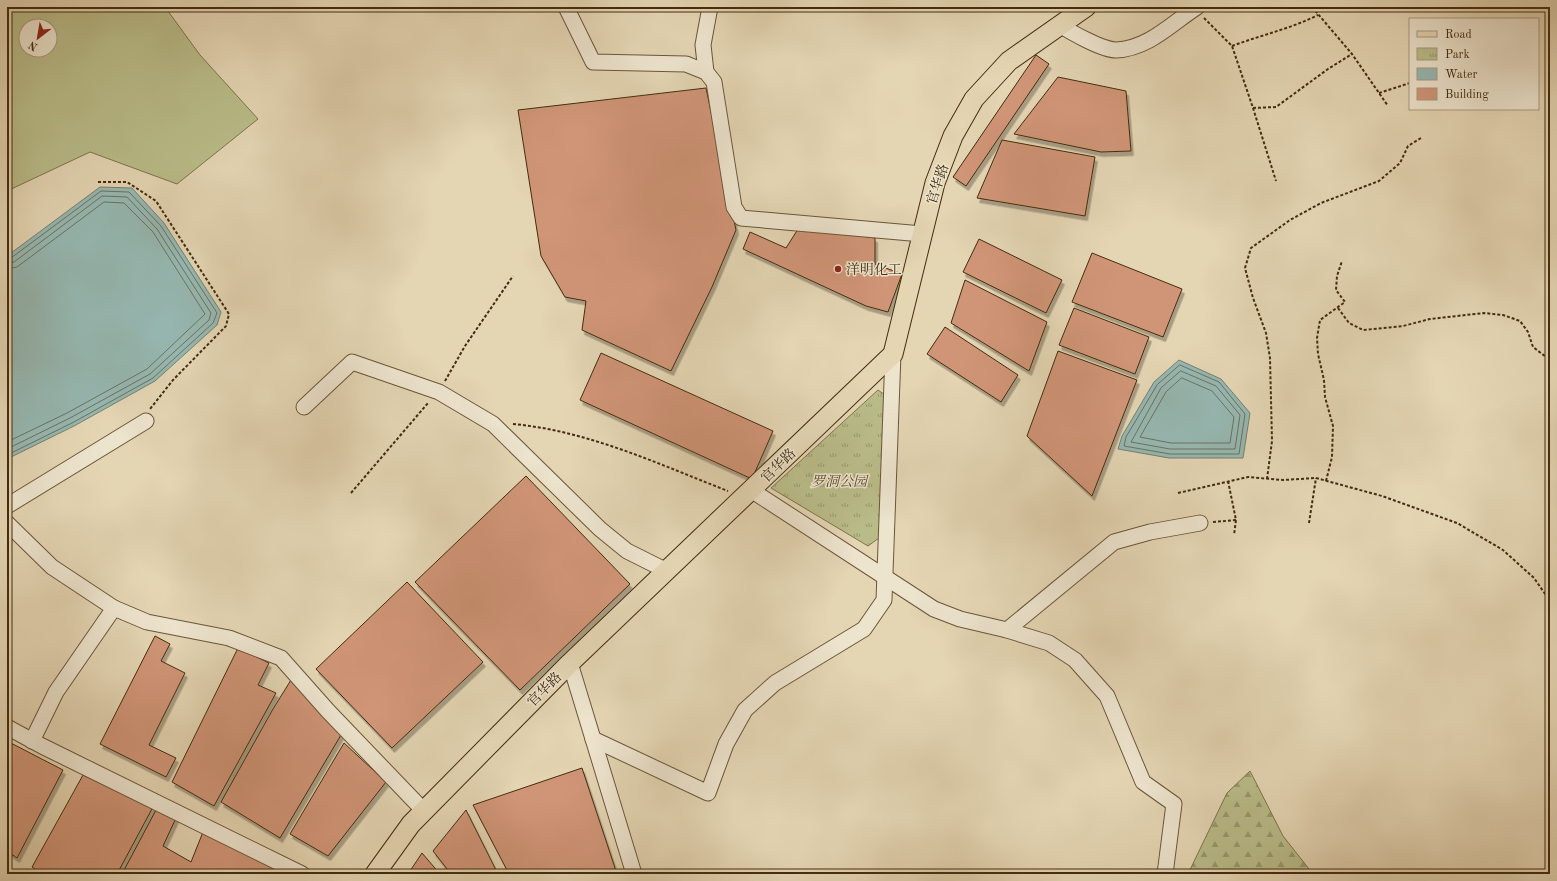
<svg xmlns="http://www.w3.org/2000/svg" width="1557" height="881" font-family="'Old Standard TT','Noto Serif SC',serif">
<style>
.green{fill:#b9bc89;stroke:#7e744c;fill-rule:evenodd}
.forest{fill:url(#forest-firs);stroke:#7e744c}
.park{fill:url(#park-tufts);stroke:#7e744c}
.water{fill:#96b8b2;stroke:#758071}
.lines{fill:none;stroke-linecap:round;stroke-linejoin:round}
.shore{stroke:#6c7260;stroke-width:1}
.building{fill:#d09577;stroke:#432c0f;filter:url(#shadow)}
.minor-casing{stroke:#6b5638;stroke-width:17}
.major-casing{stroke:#432c0f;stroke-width:21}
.path{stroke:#432c0f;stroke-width:2;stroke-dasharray:3 2;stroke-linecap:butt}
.minor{stroke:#ede4ce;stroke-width:15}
.major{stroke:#e4d5b3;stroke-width:19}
.poi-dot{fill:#8f2418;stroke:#ede4ce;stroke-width:1.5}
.labels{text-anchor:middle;stroke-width:3;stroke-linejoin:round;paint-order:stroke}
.street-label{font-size:14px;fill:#432c0f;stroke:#ede4ce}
.poi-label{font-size:14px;fill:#432c0f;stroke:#ede4ce;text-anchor:start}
.park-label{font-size:14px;font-style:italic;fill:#5b4927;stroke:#ede4ce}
</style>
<defs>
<pattern id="forest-firs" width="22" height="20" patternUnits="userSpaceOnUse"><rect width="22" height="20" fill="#b9bc89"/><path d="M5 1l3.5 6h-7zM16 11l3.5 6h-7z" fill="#98996e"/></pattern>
<pattern id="park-tufts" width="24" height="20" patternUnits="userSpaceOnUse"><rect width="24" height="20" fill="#b9bc89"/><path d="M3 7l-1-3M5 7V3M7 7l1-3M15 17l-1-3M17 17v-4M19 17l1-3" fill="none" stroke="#98996e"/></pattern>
<filter id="shadow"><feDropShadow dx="2.5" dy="4.5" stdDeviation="0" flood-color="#0004"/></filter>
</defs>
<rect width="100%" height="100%" fill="#e4d5b3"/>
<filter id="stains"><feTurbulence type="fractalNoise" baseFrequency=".005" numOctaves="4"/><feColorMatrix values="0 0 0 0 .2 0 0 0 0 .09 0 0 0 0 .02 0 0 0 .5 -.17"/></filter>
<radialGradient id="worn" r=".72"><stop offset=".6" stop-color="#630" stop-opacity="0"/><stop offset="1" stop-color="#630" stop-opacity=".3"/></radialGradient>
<path class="green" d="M 7,7 L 165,7 L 200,55 L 258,119 L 177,184 L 90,152 L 7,191 ZM 26,26 L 50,26 L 50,50 L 26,50 Z"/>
<path class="forest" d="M 1250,771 L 1283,836 L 1313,874 L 1188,874 L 1227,793 Z"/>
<path class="park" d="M 878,390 L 885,395 L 879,538 L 868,546 L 771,488 Z"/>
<g class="water">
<path d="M 100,187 L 132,188 L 164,223 L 221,312 L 217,325 L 155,381 L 74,426 L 7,459 L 7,256 Z"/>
<path d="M 1179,360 L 1221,379 L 1250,413 L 1243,458 L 1169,458 L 1118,449 L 1122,436 L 1154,382 Z"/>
</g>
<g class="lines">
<g class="shore">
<path d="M 7,258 L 11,258 L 101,191 L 129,192 L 161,226 L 217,313 L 213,323 L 153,378 L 72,423 L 7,455"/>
<path d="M 7,263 L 14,262 L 102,196 L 127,197 L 157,229 L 211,313 L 209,320 L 150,374 L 70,418 L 7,449"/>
<path d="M 7,269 L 17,267 L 104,202 L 124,203 L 153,232 L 205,314 L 147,369 L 67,413 L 7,442"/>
<path d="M 1180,365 L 1219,382 L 1245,414 L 1239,454 L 1170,454 L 1124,446 L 1126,437 L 1157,385 Z"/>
<path d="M 1181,371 L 1216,386 L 1240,415 L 1235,449 L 1170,449 L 1131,442 L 1161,388 Z"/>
<path d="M 1182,378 L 1212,391 L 1234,417 L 1230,443 L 1171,443 L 1140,437 L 1166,392 Z"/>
</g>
</g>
<g class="building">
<path d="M 1036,55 L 1049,64 L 966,186 L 953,177 Z"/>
<path d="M 1058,77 L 1126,91 L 1131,151 L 1101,152 L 1014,134 Z"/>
<path d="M 706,88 L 736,230 L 712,287 L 671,371 L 582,330 L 586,301 L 565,297 L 541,256 L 518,110 Z"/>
<path d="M 1002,140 L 1095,157 L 1085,216 L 977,198 Z"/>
<path d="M 800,226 L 875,238 L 875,264 L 902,274 L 888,312 L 866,306 L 743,249 L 750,232 L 786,248 Z"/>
<path d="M 979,239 L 1062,280 L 1046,313 L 963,272 Z"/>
<path d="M 1092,253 L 1182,289 L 1163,337 L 1072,302 Z"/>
<path d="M 965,280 L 1047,322 L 1029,371 L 951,323 Z"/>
<path d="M 1074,308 L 1149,337 L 1135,374 L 1059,345 Z"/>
<path d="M 945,327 L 1018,375 L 1001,402 L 927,354 Z"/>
<path d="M 1058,351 L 1137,380 L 1092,496 L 1027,436 Z"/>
<path d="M 601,353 L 773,431 L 752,479 L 580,400 Z"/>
<path d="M 526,476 L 630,584 L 520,690 L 415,582 Z"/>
<path d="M 407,582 L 483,662 L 392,748 L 316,669 Z"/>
<path d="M 155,636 L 170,644 L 161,661 L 185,673 L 149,745 L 176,758 L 166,777 L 100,744 Z"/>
<path d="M 238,648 L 269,663 L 258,685 L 276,693 L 214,806 L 172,782 Z"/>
<path d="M 291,680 L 341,735 L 280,838 L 221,802 L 273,709 Z"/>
<path d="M 7,741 L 63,770 L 17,858 L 7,851 Z"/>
<path d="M 344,743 L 386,782 L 328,856 L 290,834 Z"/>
<path d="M 582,768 L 617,874 L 509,874 L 473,805 Z"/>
<path d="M 83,775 L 153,807 L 117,874 L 42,874 L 32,867 Z"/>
<path d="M 156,810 L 176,818 L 163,846 L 191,862 L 203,832 L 281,870 L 279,874 L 122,874 Z"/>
<path d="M 466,810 L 498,874 L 451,874 L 433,851 Z"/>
<path d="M 422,853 L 440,874 L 408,874 Z"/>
</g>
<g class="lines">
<g class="minor-casing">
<g id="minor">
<path d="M 566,7 L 593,62 L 686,64 L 706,72 L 714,82 L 734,207 L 741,218 L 922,234"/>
<path d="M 1060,25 C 1072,33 1103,50 1116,50 C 1148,49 1172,23 1197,7"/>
<path d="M 706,72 L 703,45 L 710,7"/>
<path d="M 304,407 L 352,362 L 439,392 L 493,424 L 600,529 L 627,551 L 667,571"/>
<path d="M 751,490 L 934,609 L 960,619 L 1007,630"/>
<path d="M 7,506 L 146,421"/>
<path d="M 7,523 L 52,567 L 114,608 L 147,622 L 229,638 L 281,658 L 328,711 L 424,811"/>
<path d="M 570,663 L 634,874"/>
<path d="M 7,727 L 42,746 L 302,874"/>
<path d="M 593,739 L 708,793 L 726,744 L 745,710 L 775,683 L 864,629 L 884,600 L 893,354"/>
<path d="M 32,741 L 56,692 L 114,608"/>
<path d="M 1165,874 L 1174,804 L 1143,782 L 1107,696 L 1075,660 L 1049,643 L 1007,630 L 1114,542 L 1150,532 L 1200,523"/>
</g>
</g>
<g class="major-casing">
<path id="major" d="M 375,874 L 411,824 L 570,663 L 893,354 L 935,183 L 953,136 L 974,99 L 1009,61 L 1086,7"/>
</g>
<g class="path">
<path d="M 1312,7 L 1352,54 L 1388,106"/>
<path d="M 1204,18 L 1232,46 L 1253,108 L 1276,181"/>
<path d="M 1232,46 C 1261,35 1290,29 1318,15"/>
<path d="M 1379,93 L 1410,83"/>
<path d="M 1253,108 L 1276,107 L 1328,69 L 1352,54"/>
<path d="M 98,182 L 127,182 L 156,201 L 229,314 L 226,326 L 173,380 L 150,409"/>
<path d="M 1338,308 L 1349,323 L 1363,330 L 1403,326 L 1430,319 L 1484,313 L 1503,315 L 1520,321 L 1528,332 L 1533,347 L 1550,360"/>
<path d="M 445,381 L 465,346 L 513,276"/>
<path d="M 513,424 C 589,431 658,464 728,491"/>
<path d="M 1267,479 L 1272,441 L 1270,358 L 1266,333 L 1253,298 L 1245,268 L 1251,248 L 1290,220 L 1321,203 L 1379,181 L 1400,163 L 1408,146 L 1421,138"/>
<path d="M 1228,481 L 1236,520 L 1234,535"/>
<path d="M 1326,481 L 1332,457 L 1333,426 L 1325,397 L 1324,380 L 1318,354 L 1317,338 L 1320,320 L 1345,302 L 1336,290 L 1337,276 L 1342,261"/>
<path d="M 351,493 L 428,403"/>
<path d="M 1178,493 L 1248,477 L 1283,480 L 1316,478 L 1382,496 L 1457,523 L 1503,550 L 1534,578 L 1550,601"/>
<path d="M 1213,522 L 1236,520"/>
<path d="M 1309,523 L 1316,478"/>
</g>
<use href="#minor" class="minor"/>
<use href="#major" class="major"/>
</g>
<circle class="poi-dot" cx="838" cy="269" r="4"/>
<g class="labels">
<g class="street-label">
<text transform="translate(937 184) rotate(-72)" y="5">官华路</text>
<text transform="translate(778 465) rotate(-44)" y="5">官华路</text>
<text transform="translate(544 689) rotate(-45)" y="5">官华路</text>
</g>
<g class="poi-label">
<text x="846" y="274">洋明化工</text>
</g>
<g class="park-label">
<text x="839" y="486">罗洞公园</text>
</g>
</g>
<rect width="1557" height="881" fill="none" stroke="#e4d5b3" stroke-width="24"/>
<rect x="8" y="8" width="1541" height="865" fill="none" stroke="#432c0f" stroke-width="2"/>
<rect x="12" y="12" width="1533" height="857" fill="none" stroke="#432c0f"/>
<rect x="1409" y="18" width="130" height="92" fill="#ede4ce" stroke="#a99a82"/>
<rect x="1417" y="31" width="20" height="6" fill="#e4d5b3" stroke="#a99a82"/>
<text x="1445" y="38" font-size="12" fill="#432c0f">Road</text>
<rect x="1417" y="48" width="20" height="12" fill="url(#park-tufts)" stroke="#a99a82"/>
<text x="1445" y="58" font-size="12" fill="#432c0f">Park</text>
<rect x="1417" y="68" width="20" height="12" fill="#96b8b2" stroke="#a99a82"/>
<text x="1445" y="78" font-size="12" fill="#432c0f">Water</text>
<rect x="1417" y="88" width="20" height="12" fill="#d09577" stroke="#a99a82"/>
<text x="1445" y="98" font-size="12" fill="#432c0f">Building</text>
<g transform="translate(38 38) rotate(211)"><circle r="19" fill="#ede4ce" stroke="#a99a82"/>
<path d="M0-3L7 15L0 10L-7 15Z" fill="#8f2418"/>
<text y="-6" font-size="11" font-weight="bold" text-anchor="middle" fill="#432c0f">N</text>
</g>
<rect width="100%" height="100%" filter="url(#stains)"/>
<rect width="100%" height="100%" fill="url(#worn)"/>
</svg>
